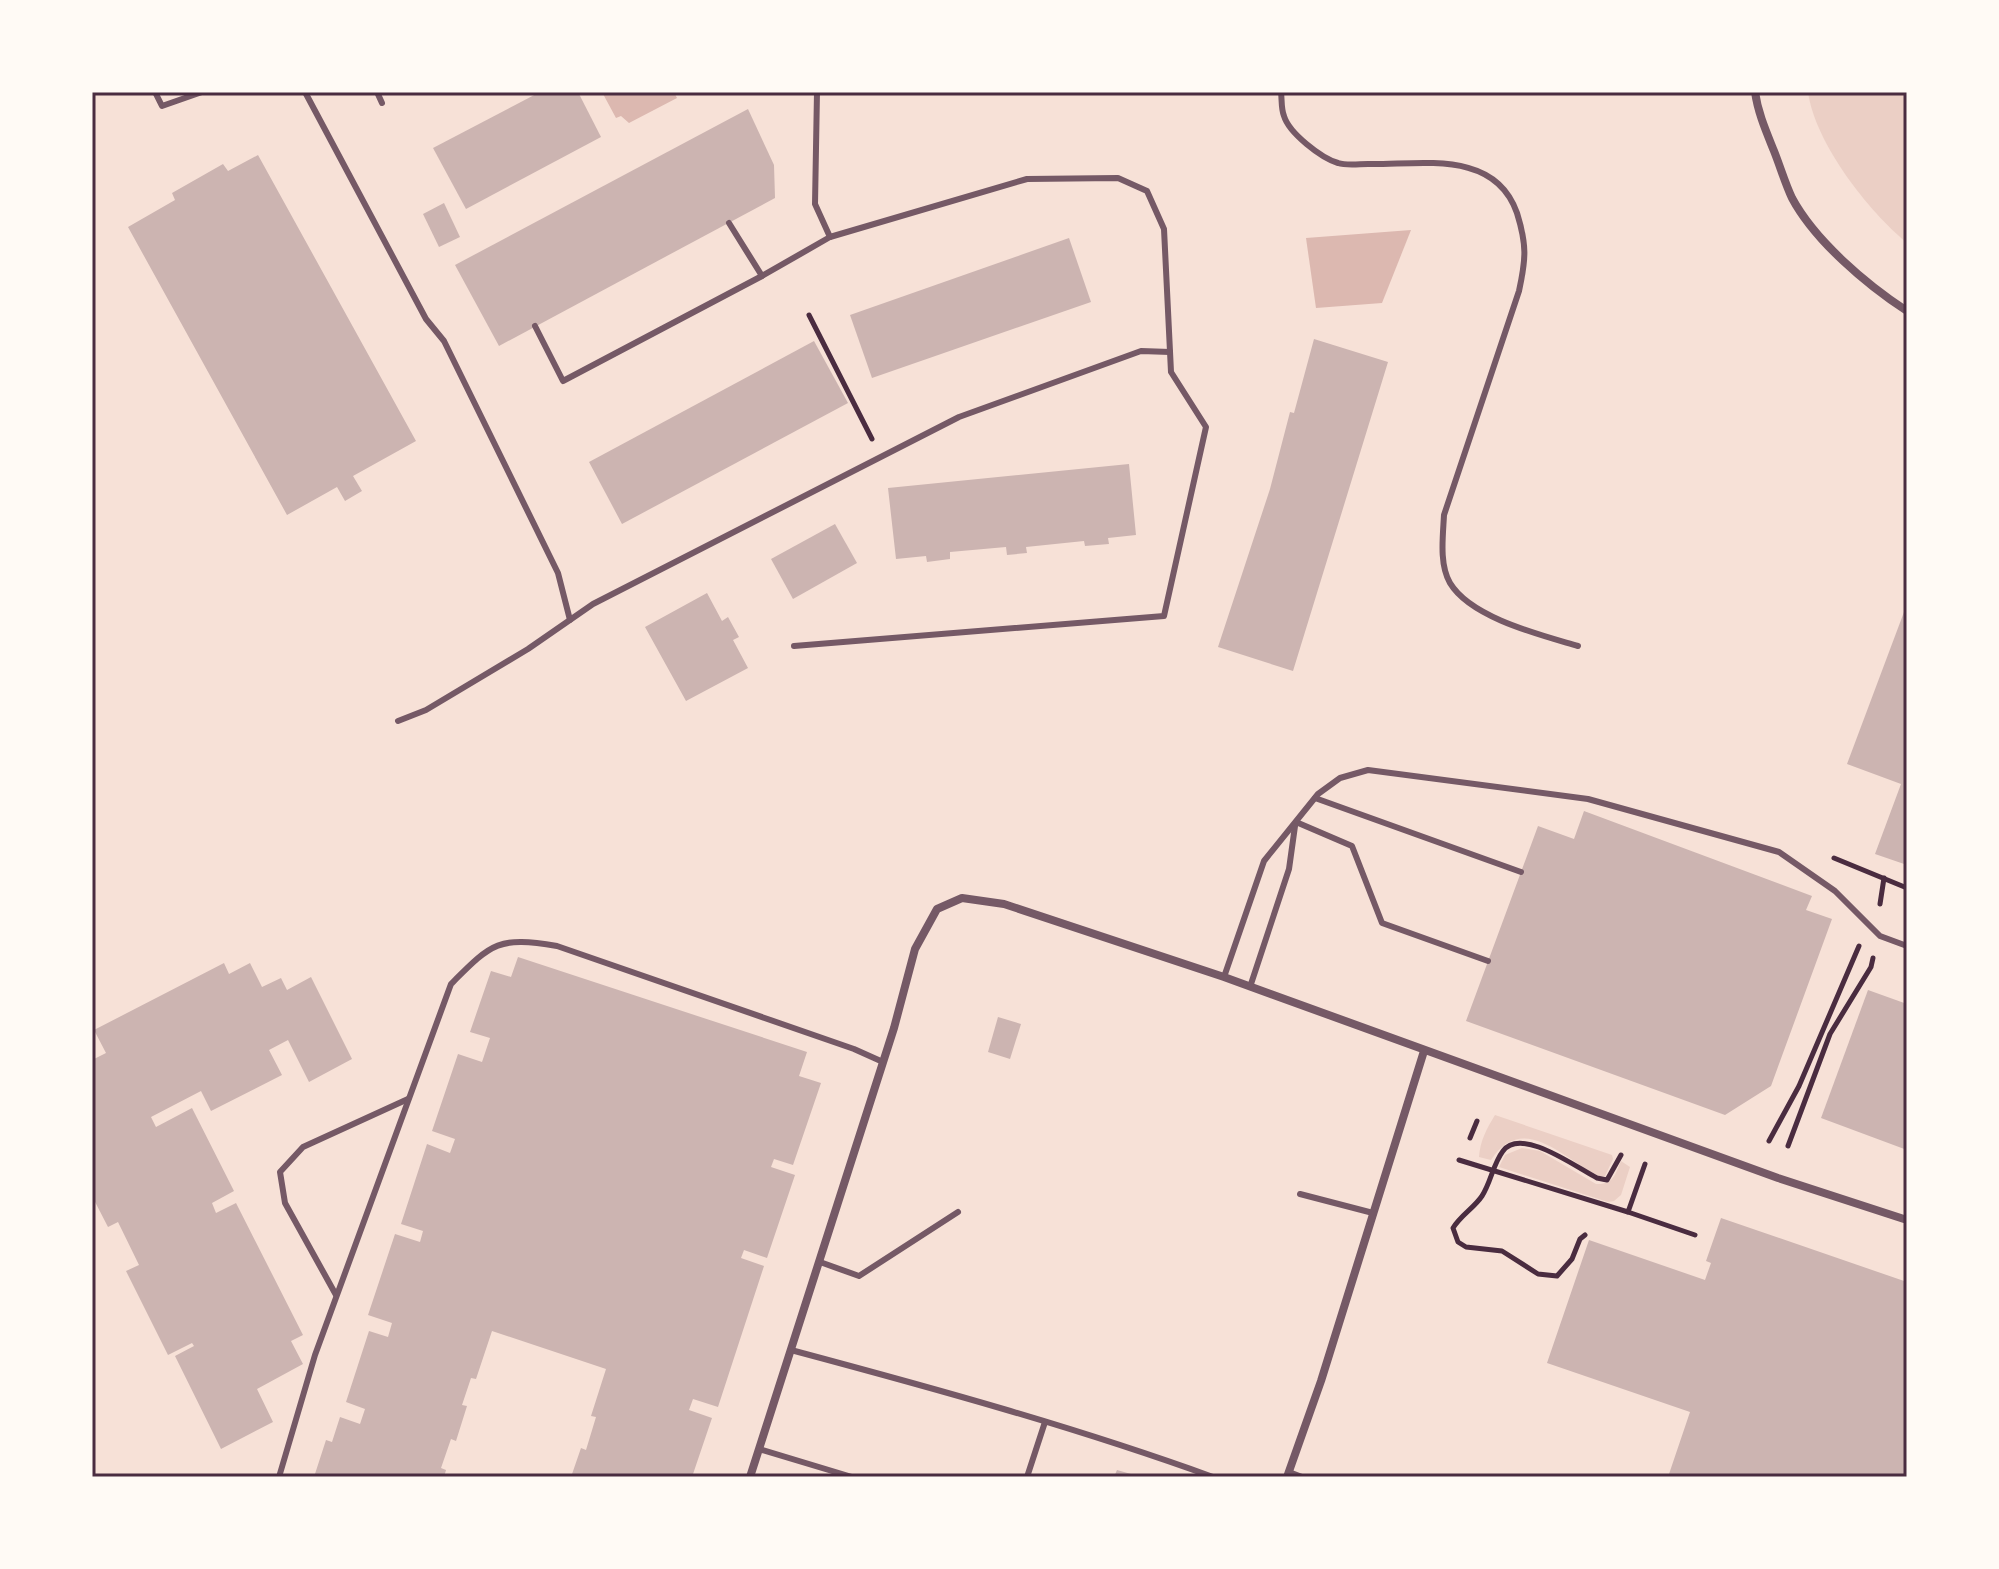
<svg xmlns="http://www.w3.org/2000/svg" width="1999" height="1569" font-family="Ubuntu,sans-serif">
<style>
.green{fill:#ebcfc5}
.water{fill:#dcb8b0}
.building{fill:#ccb4b1}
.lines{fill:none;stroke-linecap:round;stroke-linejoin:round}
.path{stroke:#4a2c40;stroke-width:5}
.service{stroke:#755966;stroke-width:6}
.minor{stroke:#755966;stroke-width:8}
.neatline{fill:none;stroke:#4a2c40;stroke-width:3}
</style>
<rect width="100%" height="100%" fill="#f7e1d7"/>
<g class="green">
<path d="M 1808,92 L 1907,92 L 1907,243 C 1868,211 1815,143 1808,92 Z"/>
<path d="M 1495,1115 L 1612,1155 L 1613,1159 L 1605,1176 L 1599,1176 C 1563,1159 1523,1111 1491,1160 L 1479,1157 C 1480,1141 1487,1128 1495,1115 Z"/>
<path d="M 1522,1148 L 1540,1151 L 1596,1184 C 1613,1185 1615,1175 1621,1161 L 1630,1167 L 1621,1195 L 1614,1201 L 1608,1202 L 1499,1167 L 1505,1155 Z"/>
</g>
<g class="water">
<path d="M 602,92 L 674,92 L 677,98 L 629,123 L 621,116 L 616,118 Z"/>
<path d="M 1411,230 L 1382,303 L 1316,308 L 1306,238 Z"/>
</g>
<g class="building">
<path d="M 540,92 L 578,92 L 601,137 L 466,209 L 433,148 Z"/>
<path d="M 748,109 L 774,165 L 775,198 L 499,346 L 455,265 Z"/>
<path d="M 258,155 L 416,441 L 353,476 L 362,491 L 345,501 L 337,487 L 287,515 L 128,227 L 175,200 L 172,193 L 223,164 L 228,171 Z"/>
<path d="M 444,203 L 460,237 L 439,247 L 423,214 Z"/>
<path d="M 1069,238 L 1091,302 L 872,378 L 850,315 Z"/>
<path d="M 1314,339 L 1388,362 L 1293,671 L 1218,647 L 1270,489 L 1290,412 L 1294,413 Z"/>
<path d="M 814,341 L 848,403 L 622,524 L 589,462 Z"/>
<path d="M 1129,464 L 1136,535 L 1108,538 L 1109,544 L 1085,546 L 1084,541 L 1026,547 L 1027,553 L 1007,555 L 1006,547 L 950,552 L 950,559 L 927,562 L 926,556 L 896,559 L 888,488 Z"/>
<path d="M 835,524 L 857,563 L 793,599 L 771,559 Z"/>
<path d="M 707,593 L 722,621 L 728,617 L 739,637 L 733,640 L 748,668 L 686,701 L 645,627 Z"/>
<path d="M 1907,604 L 1907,865 L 1875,854 L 1901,784 L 1847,764 Z"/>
<path d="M 1584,811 L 1812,896 L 1806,910 L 1832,919 L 1771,1086 L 1725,1115 L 1466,1021 L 1538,826 L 1574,839 Z"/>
<path d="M 518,957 L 807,1052 L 799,1076 L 821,1083 L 793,1165 L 774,1159 L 771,1167 L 795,1175 L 767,1258 L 744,1250 L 741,1258 L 764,1266 L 718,1407 L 693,1399 L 689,1410 L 712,1418 L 692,1477 L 571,1477 L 581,1448 L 586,1450 L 596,1417 L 591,1416 L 606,1369 L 492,1331 L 476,1379 L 471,1378 L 462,1405 L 467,1406 L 456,1441 L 451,1439 L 441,1468 L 446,1470 L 444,1477 L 314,1477 L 326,1440 L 332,1442 L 340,1417 L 360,1424 L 365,1409 L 346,1402 L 369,1331 L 388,1337 L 392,1323 L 368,1315 L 395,1234 L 420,1242 L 423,1231 L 401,1224 L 427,1144 L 450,1153 L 455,1139 L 432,1131 L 458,1054 L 482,1062 L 490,1038 L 470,1032 L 491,971 L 511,977 Z"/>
<path d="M 224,963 L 229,974 L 250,963 L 262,987 L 281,978 L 287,990 L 311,977 L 352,1059 L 309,1082 L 288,1040 L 269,1050 L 282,1075 L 211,1111 L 201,1091 L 151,1117 L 156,1127 L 192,1108 L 234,1191 L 212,1203 L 216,1213 L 236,1203 L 303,1335 L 291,1341 L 303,1364 L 257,1389 L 273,1422 L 221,1449 L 175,1356 L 194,1346 L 192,1343 L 168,1355 L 126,1271 L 139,1265 L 118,1222 L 108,1227 L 92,1196 L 92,1055 L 94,1059 L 106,1053 L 94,1030 Z"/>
<path d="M 1868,990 L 1907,1004 L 1907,1150 L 1821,1118 Z"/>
<path d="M 998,1017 L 1021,1024 L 1010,1059 L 988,1052 Z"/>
<path d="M 1721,1218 L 1907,1282 L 1907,1477 L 1668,1477 L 1690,1412 L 1547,1363 L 1589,1240 L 1705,1280 L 1711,1263 L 1706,1261 Z"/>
<path d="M 1117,1470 L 1138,1476 L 1137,1477 L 1114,1477 Z"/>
</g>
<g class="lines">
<g class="path">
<path d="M 809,315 L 872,439"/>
<path d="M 1834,858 L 1907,888"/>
<path d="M 1880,904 L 1884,878"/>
<path d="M 1470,1138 L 1477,1121"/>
<path d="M 1769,1141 L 1799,1086 L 1859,946"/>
<path d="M 1788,1146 L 1830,1034 L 1871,967 L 1873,958"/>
<path d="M 1459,1160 L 1628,1212 L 1645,1164"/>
<path d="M 1628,1212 L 1695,1235"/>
<path d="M 1585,1235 L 1580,1239 L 1572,1259 L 1557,1276 L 1538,1274 L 1502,1251 L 1466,1247 L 1458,1242 L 1453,1228 C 1461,1215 1474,1208 1482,1196 C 1491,1182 1493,1164 1503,1151 C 1521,1126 1577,1168 1597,1178 L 1607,1180 L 1621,1155"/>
</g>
<g class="service">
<path d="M 155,92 L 162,106 L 202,92"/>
<path d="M 305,92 L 426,319 L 444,341 L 558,573 L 570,620"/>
<path d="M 377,92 L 382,103"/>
<path d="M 817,92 L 815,204 L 830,237"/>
<path d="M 1281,92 C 1282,100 1281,109 1284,116 C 1289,133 1321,158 1338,163 C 1347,166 1359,164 1368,164 C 1421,165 1495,149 1517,213 C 1527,245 1526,259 1519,291 L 1444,515 C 1443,536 1439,564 1450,583 C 1471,618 1541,635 1578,646"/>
<path d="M 729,223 L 762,276"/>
<path d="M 535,326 L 563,381 L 762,276 L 830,237 L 1027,179 L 1118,178 L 1147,191 L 1164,229 L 1171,372 L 1206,427 L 1164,616 L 794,646"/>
<path d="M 398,721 L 426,710 L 528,649 L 593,604 L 959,417 L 1141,351 L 1170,352"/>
<path d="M 1315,798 L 1521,872"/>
<path d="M 1296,822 L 1352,846 L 1382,923 L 1488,961"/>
<path d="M 1224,977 L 1264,861 L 1318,794 L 1340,778 L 1368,770 L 1588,799 L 1779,852 L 1835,891 L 1880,936 L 1907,946"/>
<path d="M 1250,987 L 1289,869 L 1295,826"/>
<path d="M 1300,1194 L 1373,1213"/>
<path d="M 820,1262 L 859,1276 L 958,1212"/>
<path d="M 336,1295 L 285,1203 L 280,1172 L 303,1147 L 408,1099"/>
<path d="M 791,1350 C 933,1388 1075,1427 1213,1477"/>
<path d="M 759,1449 L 852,1477"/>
<path d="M 1289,1472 L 1302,1477"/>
<path d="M 279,1477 L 315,1355 L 451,984 C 492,943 498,936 557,946 L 854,1049 L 883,1062"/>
<path d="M 1027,1477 L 1045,1422"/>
</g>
<g class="minor">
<path d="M 1755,92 C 1758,113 1766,131 1774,151 C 1780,166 1785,183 1792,198 C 1815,241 1867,285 1907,311"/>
<path d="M 750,1477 L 894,1028 L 915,949 L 937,909 L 962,898 L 1004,904 L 1224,977 L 1778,1178 L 1907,1220"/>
<path d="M 1287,1477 L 1321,1381 L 1424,1051"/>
</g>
</g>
<rect width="1999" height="1569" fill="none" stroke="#fffaf5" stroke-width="188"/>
<rect x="94" y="94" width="1811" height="1381" class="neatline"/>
</svg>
